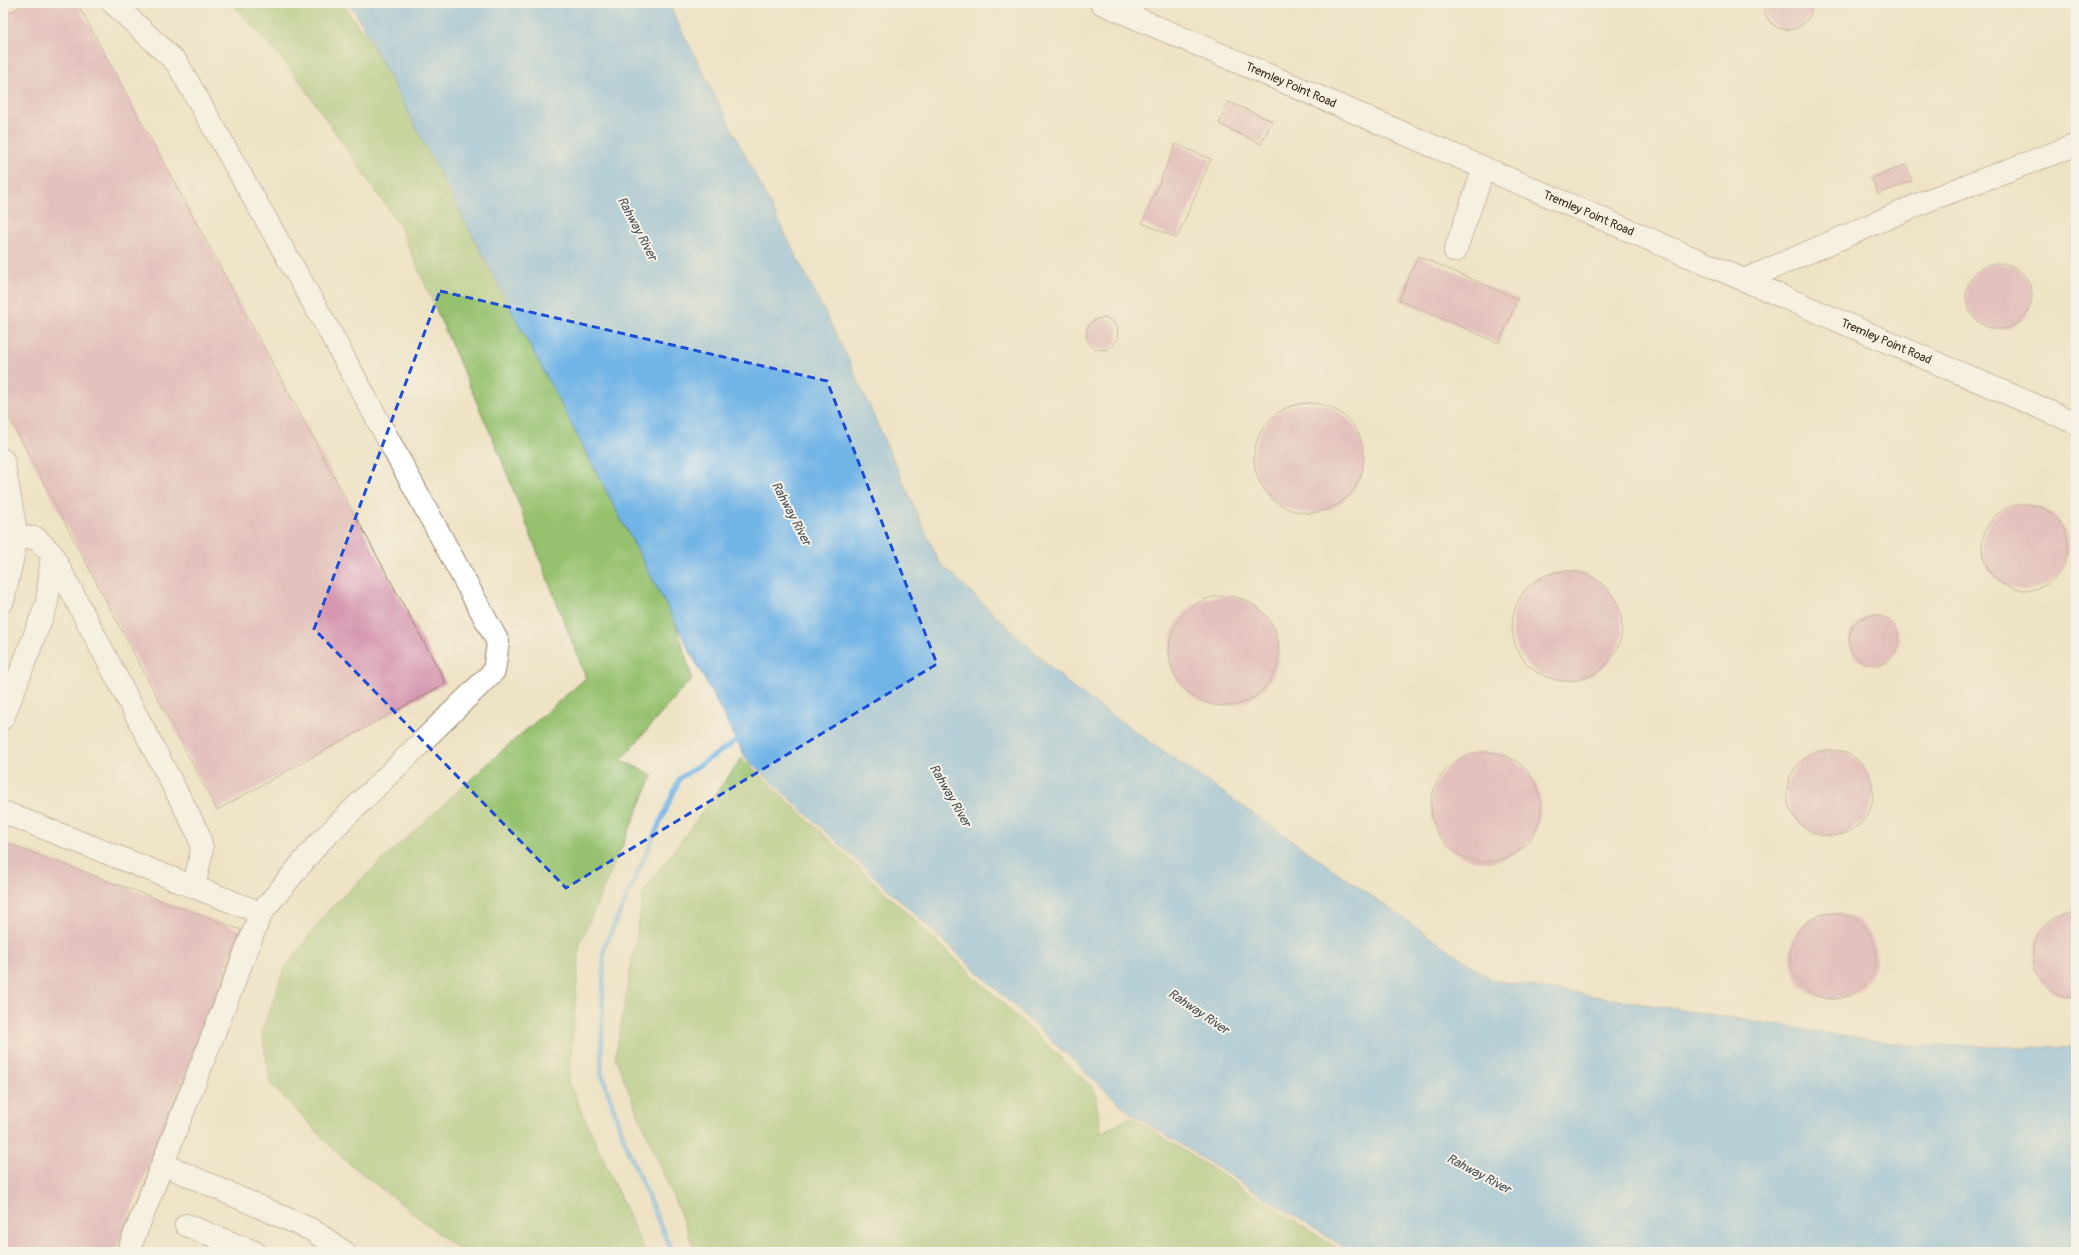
<svg xmlns="http://www.w3.org/2000/svg" width="2079" height="1255" font-family="Pangolin,sans-serif">
<style>
.green{fill:#96c16e;stroke:#687646}
.water{fill:#71b4e6;stroke:#566f82}
.lines{fill:none;stroke-linecap:round;stroke-linejoin:round}
.stream{stroke:#71b4e6;stroke-width:5}
.building{fill:#d698b1}
.minor-casing{stroke:#958672;stroke-width:24}
.minor{stroke:#fff;stroke-width:22}
.marked{fill:none;stroke:#1d4ed8;stroke-width:3;stroke-dasharray:8 5;stroke-linejoin:round}
.labels{text-anchor:middle;stroke-width:4;stroke-linejoin:round;paint-order:stroke}
.street-label{font-size:12px;fill:#3b2a1e;stroke:#f7f3e8}
.water-label{font-size:13px;font-style:italic;fill:#4b535a;stroke:#f7f3e8}
</style>
<rect width="100%" height="100%" fill="#f7f3e8"/>
<filter id="ink" filterUnits="userSpaceOnUse"><feTurbulence type="fractalNoise" baseFrequency=".025" numOctaves="2"/><feDisplacementMap in="SourceGraphic" scale="8" xChannelSelector="R" yChannelSelector="G"/><feConvolveMatrix kernelMatrix="1 2 1 2 8 2 1 2 1" color-interpolation-filters="sRGB"/></filter>
<filter id="wash" filterUnits="userSpaceOnUse"><feTurbulence type="fractalNoise" baseFrequency=".012" numOctaves="4" result="noise"/><feDisplacementMap in="SourceGraphic" scale="16" xChannelSelector="R" yChannelSelector="G"/><feGaussianBlur stdDeviation="0.9" result="paint"/><feColorMatrix in="noise" values="0 0 0 0 0 0 0 0 0 0 0 0 0 0 0 0 0 1.4 0 .05"/><feComposite in="paint" operator="in"/></filter>
<g filter="url(#wash)">
<rect width="100%" height="100%" fill="#efe3c6"/>
<g class="green">
<path d="M 232,3 L 342,3 L 528,266 L 661,574 L 692,678 L 621,760 L 653,775 L 580,943 L 569,1083 L 645,1252 L 462,1252 L 341,1157 L 270,1083 L 262,1031 L 284,969 L 331,907 L 504,749 L 586,678 L 499,453 L 399,225 L 294,73 Z"/>
<path d="M 742,758 L 1095,1090 L 1101,1133 L 1131,1117 L 1343,1252 L 696,1252 L 615,1058 L 644,891 Z"/>
</g>
<path class="water" d="M 346,3 L 668,3 L 847,356 L 939,562 L 1073,688 L 1492,980 L 1904,1045 L 2076,1048 L 2076,1252 L 1352,1252 L 1129,1112 L 746,758 L 355,11 Z"/>
<g class="lines">
<path class="stream" d="M 672,1252 L 628,1150 L 601,1072 L 604,948 L 680,778 L 741,738"/>
</g>
<g id="blocks">
<g class="building">
<path d="M 27,3 L 77,3 L 446,683 L 217,810 L 3,406 L 3,16 Z"/>
<path d="M 1763,3 L 1813,3 L 1811,14 L 1805,22 L 1797,28 L 1788,30 L 1778,28 L 1770,22 L 1765,14 Z"/>
<path d="M 1229,102 L 1272,121 L 1261,144 L 1219,124 Z"/>
<path d="M 1176,144 L 1211,159 L 1177,238 L 1142,223 Z"/>
<path d="M 1906,165 L 1912,181 L 1878,194 L 1872,178 Z"/>
<path d="M 1418,256 L 1518,299 L 1499,343 L 1399,300 Z"/>
<circle cx="1999" cy="296" r="33"/>
<circle cx="1102" cy="334" r="16"/>
<circle cx="1309" cy="458" r="55"/>
<circle cx="2025" cy="547" r="43"/>
<circle cx="1567" cy="626" r="55"/>
<circle cx="1224" cy="651" r="55"/>
<circle cx="1874" cy="640" r="25"/>
<circle cx="1830" cy="793" r="43"/>
<circle cx="1486" cy="807" r="55"/>
<path d="M 3,842 L 241,930 L 115,1252 L 3,1252 Z"/>
<path d="M 2076,912 L 2076,998 L 2064,997 L 2051,991 L 2042,982 L 2035,970 L 2033,957 L 2034,944 L 2039,932 L 2048,923 L 2059,916 Z"/>
<circle cx="1833" cy="956" r="43"/>
</g>
</g>
</g>
<g filter="url(#ink)">
<use href="#blocks" fill-opacity="0" stroke="#958672" stroke-width="1"/>
<g class="lines">
<g class="minor-casing">
<g id="minor">
<path d="M 113,3 L 177,63 L 331,334 L 498,642 L 494,671 L 317,845 L 261,913 L 128,1252"/>
<path id="s1" d="M 1101,3 L 2076,423"/>
<path d="M 1455,251 L 1484,168"/>
<path d="M 1744,280 L 1929,200 L 2076,145"/>
<path d="M 3,460 L 17,537 L 3,601"/>
<path d="M 3,718 L 47,603 L 52,554"/>
<path d="M 3,812 L 194,887 L 202,849 L 198,833 L 52,554 L 36,538 L 17,537"/>
<path d="M 194,887 L 261,913"/>
<path d="M 163,1164 L 312,1230 L 344,1252"/>
<path d="M 186,1225 L 254,1252"/>
</g>
</g>
<use href="#minor" class="minor"/>
</g>
</g>
<path d="M0 0H2079V1255H0ZM 440,291 L 827,381 L 937,664 L 566,888 L 314,629 Z" fill="#efe3c6" fill-opacity=".55" fill-rule="evenodd"/>
<path class="marked" d="M 440,291 L 827,381 L 937,664 L 566,888 L 314,629 Z"/>
<g class="labels">
<g class="street-label">
<text dy="4" stroke="none"><textPath href="#s1" startOffset="207">Tremley Point Road</textPath></text>
<text dy="4" stroke="none"><textPath href="#s1" startOffset="531">Tremley Point Road</textPath></text>
<text dy="4" stroke="none"><textPath href="#s1" startOffset="855">Tremley Point Road</textPath></text>
</g>
<g class="water-label">
<text transform="translate(638 228) rotate(62)" y="5">Rahway River</text>
<text transform="translate(792 513) rotate(62)" y="5">Rahway River</text>
<text transform="translate(951 795) rotate(60)" y="5">Rahway River</text>
<text transform="translate(1199 1011) rotate(34)" y="5">Rahway River</text>
<text transform="translate(1479 1173) rotate(28)" y="5">Rahway River</text>
</g>
</g>
<rect width="2079" height="1255" fill="none" stroke="#f7f3e8" stroke-width="16"/>
</svg>
